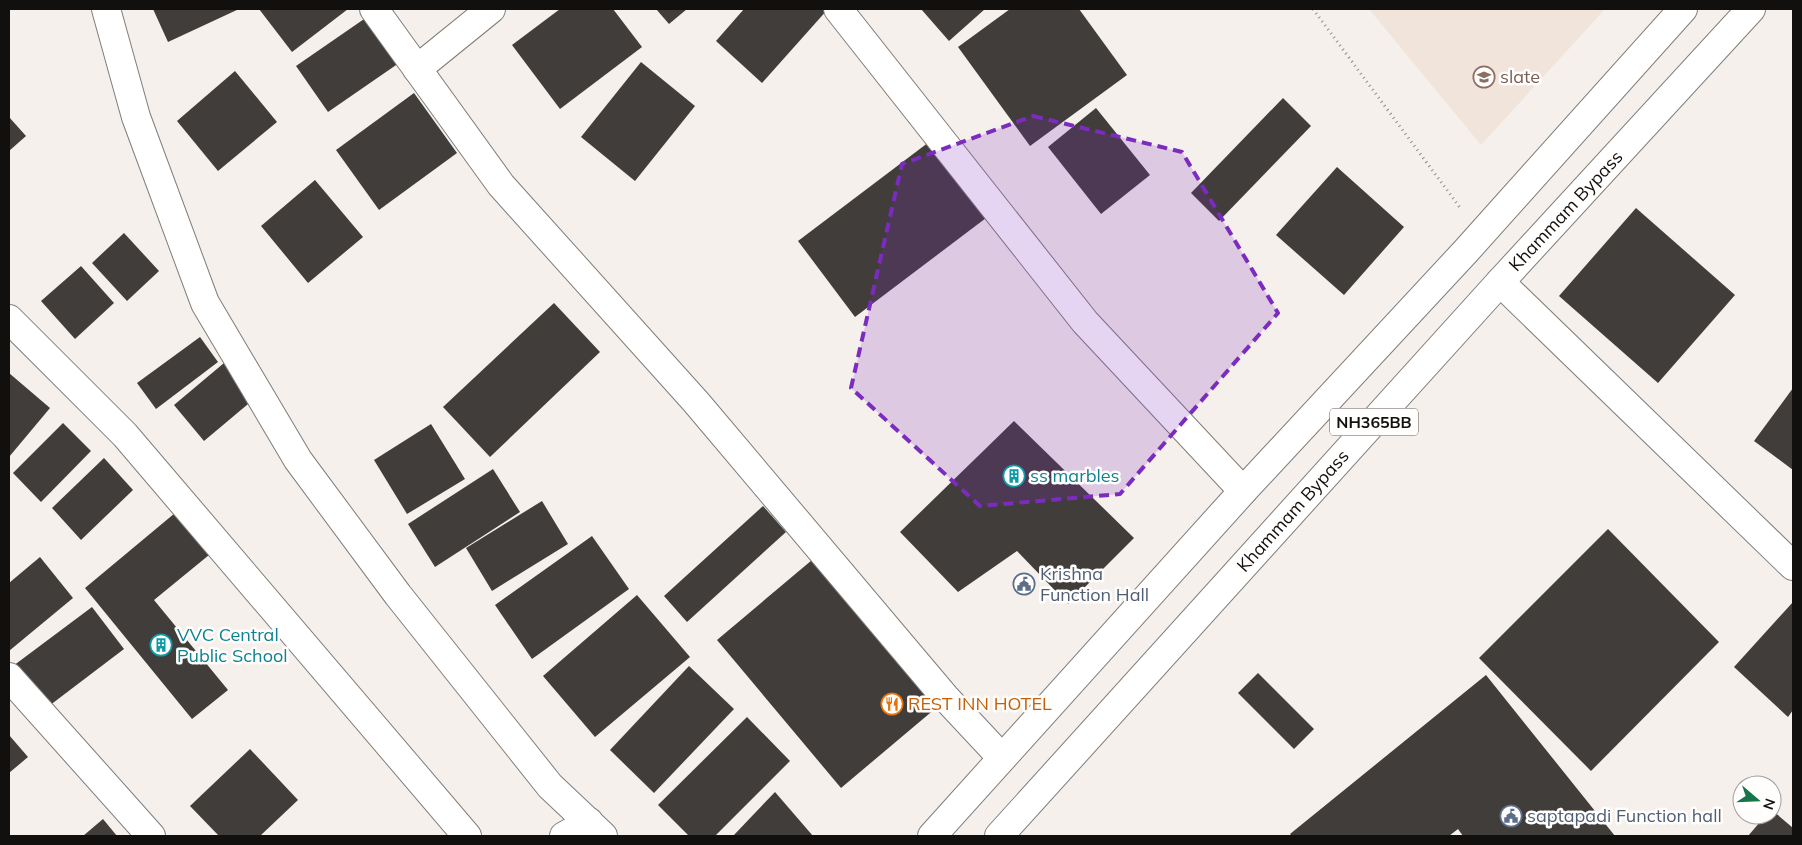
<svg xmlns="http://www.w3.org/2000/svg" width="1802" height="845" font-family="Mulish,sans-serif">
<style>
.built{fill:#f0e4db}
.building{fill:#413d3a}
.lines{fill:none;stroke-linecap:round;stroke-linejoin:round}
.minor-casing{stroke:#817d79;stroke-width:30}
.highway-casing{stroke:#817d79;stroke-width:30}
.path{stroke:#8e8b87;stroke-width:3;stroke-dasharray:1 4;stroke-linecap:butt}
.minor{stroke:#fff;stroke-width:28}
.highway{stroke:#fff;stroke-width:28}
.marked{fill:#7b2cbf;fill-opacity:0.2;stroke:#7b2cbf;stroke-width:4;stroke-dasharray:10 6;stroke-linejoin:round}
.labels{text-anchor:middle;stroke-width:5;stroke-linejoin:round;paint-order:stroke}
.shield{fill:#fffefd;stroke:#585756;stroke-width:1}
.shield-label{font-size:16px;font-weight:bold;fill:#11100e}
.education-label{font-size:18px;fill:#785e54;stroke:#fffefd;text-anchor:start}
.street-label{font-size:18px;fill:#11100e;stroke:#fffefd}
.culture-label{font-size:18px;fill:#0d838f;stroke:#fffefd;text-anchor:start}
.service-label{font-size:18px;fill:#4e5e75;stroke:#fffefd;text-anchor:start}
.food-label{font-size:18px;fill:#c56008;stroke:#fffefd;text-anchor:start}
</style>
<rect width="100%" height="100%" fill="#f5f0eb"/>
<path class="built" d="M 1369,9 L 1605,9 L 1481,145 Z"/>
<g class="building">
<path d="M 153,9 L 239,9 L 168,42 Z"/>
<path d="M 259,9 L 348,9 L 292,52 Z"/>
<path d="M 560,9 L 613,9 L 642,47 L 560,109 L 512,45 Z"/>
<path d="M 656,9 L 687,9 L 669,24 Z"/>
<path d="M 744,9 L 828,9 L 762,83 L 716,41 Z"/>
<path d="M 921,9 L 985,9 L 949,41 Z"/>
<path d="M 1010,9 L 1079,9 L 1127,75 L 1030,146 L 958,47 Z"/>
<path d="M 367,17 L 399,63 L 328,112 L 296,66 Z"/>
<path d="M 641,62 L 695,106 L 635,181 L 581,137 Z"/>
<path d="M 235,71 L 277,122 L 218,171 L 177,121 Z"/>
<path d="M 414,93 L 457,153 L 379,210 L 336,150 Z"/>
<path d="M 1283,98 L 1311,126 L 1219,221 L 1191,193 Z"/>
<path d="M 1096,108 L 1150,175 L 1101,214 L 1048,147 Z"/>
<path d="M 9,117 L 26,136 L 9,151 Z"/>
<path d="M 933,139 L 990,215 L 855,317 L 798,241 Z"/>
<path d="M 1337,167 L 1404,227 L 1344,295 L 1276,235 Z"/>
<path d="M 315,180 L 363,237 L 308,283 L 261,226 Z"/>
<path d="M 1636,208 L 1735,295 L 1658,383 L 1559,296 Z"/>
<path d="M 124,233 L 159,271 L 127,301 L 92,263 Z"/>
<path d="M 81,266 L 114,303 L 75,339 L 41,301 Z"/>
<path d="M 554,303 L 600,352 L 490,457 L 443,407 Z"/>
<path d="M 200,337 L 218,362 L 156,409 L 137,383 Z"/>
<path d="M 224,363 L 254,399 L 204,441 L 174,405 Z"/>
<path d="M 9,373 L 50,408 L 9,457 Z"/>
<path d="M 1793,388 L 1793,470 L 1754,441 Z"/>
<path d="M 1014,421 L 1134,538 L 1068,604 L 1017,551 L 958,592 L 900,532 Z"/>
<path d="M 63,423 L 91,451 L 41,502 L 13,473 Z"/>
<path d="M 431,424 L 465,479 L 407,514 L 374,460 Z"/>
<path d="M 104,458 L 133,490 L 81,540 L 52,508 Z"/>
<path d="M 493,469 L 520,512 L 435,567 L 408,524 Z"/>
<path d="M 542,501 L 568,544 L 492,591 L 466,548 Z"/>
<path d="M 763,506 L 786,532 L 687,622 L 664,596 Z"/>
<path d="M 175,513 L 209,555 L 154,600 L 228,690 L 192,719 L 85,588 Z"/>
<path d="M 1608,529 L 1719,642 L 1591,771 L 1479,658 Z"/>
<path d="M 592,536 L 629,589 L 532,659 L 495,605 Z"/>
<path d="M 40,557 L 73,598 L 9,651 L 9,583 Z"/>
<path d="M 812,560 L 936,708 L 841,788 L 717,640 Z"/>
<path d="M 637,595 L 690,657 L 595,737 L 543,676 Z"/>
<path d="M 1793,602 L 1793,710 L 1788,717 L 1734,667 Z"/>
<path d="M 92,607 L 124,649 L 41,712 L 9,669 Z"/>
<path d="M 689,666 L 734,709 L 654,793 L 610,750 Z"/>
<path d="M 1258,673 L 1314,729 L 1294,749 L 1238,693 Z"/>
<path d="M 1486,675 L 1615,836 L 1463,836 L 1458,829 L 1449,836 L 1292,836 L 1290,834 Z"/>
<path d="M 747,717 L 790,761 L 715,836 L 689,836 L 658,805 Z"/>
<path d="M 9,735 L 28,757 L 9,773 Z"/>
<path d="M 250,749 L 298,800 L 260,836 L 219,836 L 190,806 Z"/>
<path d="M 775,792 L 813,836 L 733,836 Z"/>
<path d="M 1772,810 L 1793,828 L 1793,836 L 1748,836 L 1766,815 L 1772,815 Z"/>
<path d="M 103,819 L 117,836 L 83,836 Z"/>
</g>
<g class="lines">
<g class="minor-casing">
<g id="minor">
<path d="M 106,9 L 136,117 L 205,303 L 298,460 L 398,595 L 550,786 L 603,836"/>
<path d="M 374,9 L 501,185 L 696,402 L 945,697 L 1002,758"/>
<path d="M 838,9 L 1085,322 L 1243,491"/>
<path d="M 417,69 L 491,9"/>
<path d="M 1500,282 L 1793,566"/>
<path d="M 9,319 L 125,435 L 467,836"/>
<path d="M 9,677 L 151,836"/>
<path d="M 564,836 L 589,822"/>
</g>
</g>
<g class="highway-casing">
<g id="highway">
<path d="M 932,836 L 1243,491 L 1466,251 L 1683,9"/>
<path d="M 999,836 L 1500,282 L 1751,9"/>
</g>
</g>
<path class="path" d="M 1313,9 L 1461,209"/>
<use href="#minor" class="minor"/>
<use href="#highway" class="highway"/>
</g>
<path class="marked" d="M 1033,116 L 1182,152 L 1278,313 L 1120,494 L 980,506 L 851,388 L 902,164 Z"/>
<defs>
<g id="school-ring" transform="scale(1.125)"><circle r="9.5" fill="#fffefd" stroke="#8d6e63" stroke-width="1.5"/><path d="M0-5L7-2L0 1L-7-2ZM-4 1L0 2.5L4 1V4Q0 6-4 4Z" fill="#8d6e63"/></g>
<g id="building-ring" transform="scale(1.125)"><circle r="9.5" fill="#fffefd" stroke="#0f9aa8" stroke-width="1.5"/><path d="M-4-6H4V6H1V3H-1V6H-4ZM-2.5-4.3h1.7v1.8h-1.7ZM.8-4.3h1.7v1.8H.8ZM-2.5-1h1.7V.8h-1.7ZM.8-1h1.7V.8H.8Z" fill="#0f9aa8"/></g>
<g id="civic-ring" transform="scale(1.125)"><circle r="9.5" fill="#fffefd" stroke="#5c6f8a" stroke-width="1.5"/><path d="M-.6-6.5H3V-4.5H.6V-3L4-1V1h2V6H-6V1h2V-1L-.6-3ZM-1.2 2.5V6h2.4V2.5Z" fill="#5c6f8a"/></g>
<g id="restaurant-ring" transform="scale(1.125)"><circle r="9.5" fill="#fffefd" stroke="#e8710a" stroke-width="1.5"/><path d="M-5-6h1v4h1v-4h1v4h1v-4h1v5L-1.5 .5V6h-2V.5L-5-1ZM5-6V6H3V1.5H1.5Q1.5-4 5-6Z" fill="#e8710a"/></g>
</defs>
<g fill-rule="evenodd">
<use href="#school-ring" x="1484" y="77"/>
<use href="#building-ring" x="1014" y="476"/>
<use href="#civic-ring" x="1024" y="584"/>
<use href="#building-ring" x="161" y="645"/>
<use href="#restaurant-ring" x="892" y="704"/>
<use href="#civic-ring" x="1511" y="816"/>
</g>
<g class="labels">
<rect class="shield" x="1330" y="408.5" width="88" height="27" rx="4"/>
<g class="shield-label">
<text x="1374" y="428">NH365BB</text>
</g>
<g class="education-label">
<text x="1500" y="83">slate</text>
</g>
<g class="street-label">
<text transform="translate(1566 211) rotate(-47)" y="6">Khammam Bypass</text>
<text transform="translate(1293 511) rotate(-48)" y="6">Khammam Bypass</text>
</g>
<g class="culture-label">
<text x="1030" y="482">ss marbles</text>
<text x="177" y="641">VVC Central<tspan x="177" dy="21">Public School</tspan></text>
</g>
<g class="service-label">
<text x="1040" y="580">Krishna<tspan x="1040" dy="21">Function Hall</tspan></text>
<text x="1527" y="822">saptapadi Function hall</text>
</g>
<g class="food-label">
<text x="908" y="710">REST INN HOTEL</text>
</g>
</g>
<rect width="1802" height="845" fill="none" stroke="#11100e" stroke-width="20"/>
<g transform="translate(1757 800) rotate(109)"><circle r="24" fill="#fffefd" stroke="#a09f9d"/>
<path d="M0-4L9 19L0 12L-9 19Z" fill="#16744a"/>
<text y="-8" font-size="14" font-weight="bold" text-anchor="middle" fill="#11100e">N</text>
</g>
</svg>
